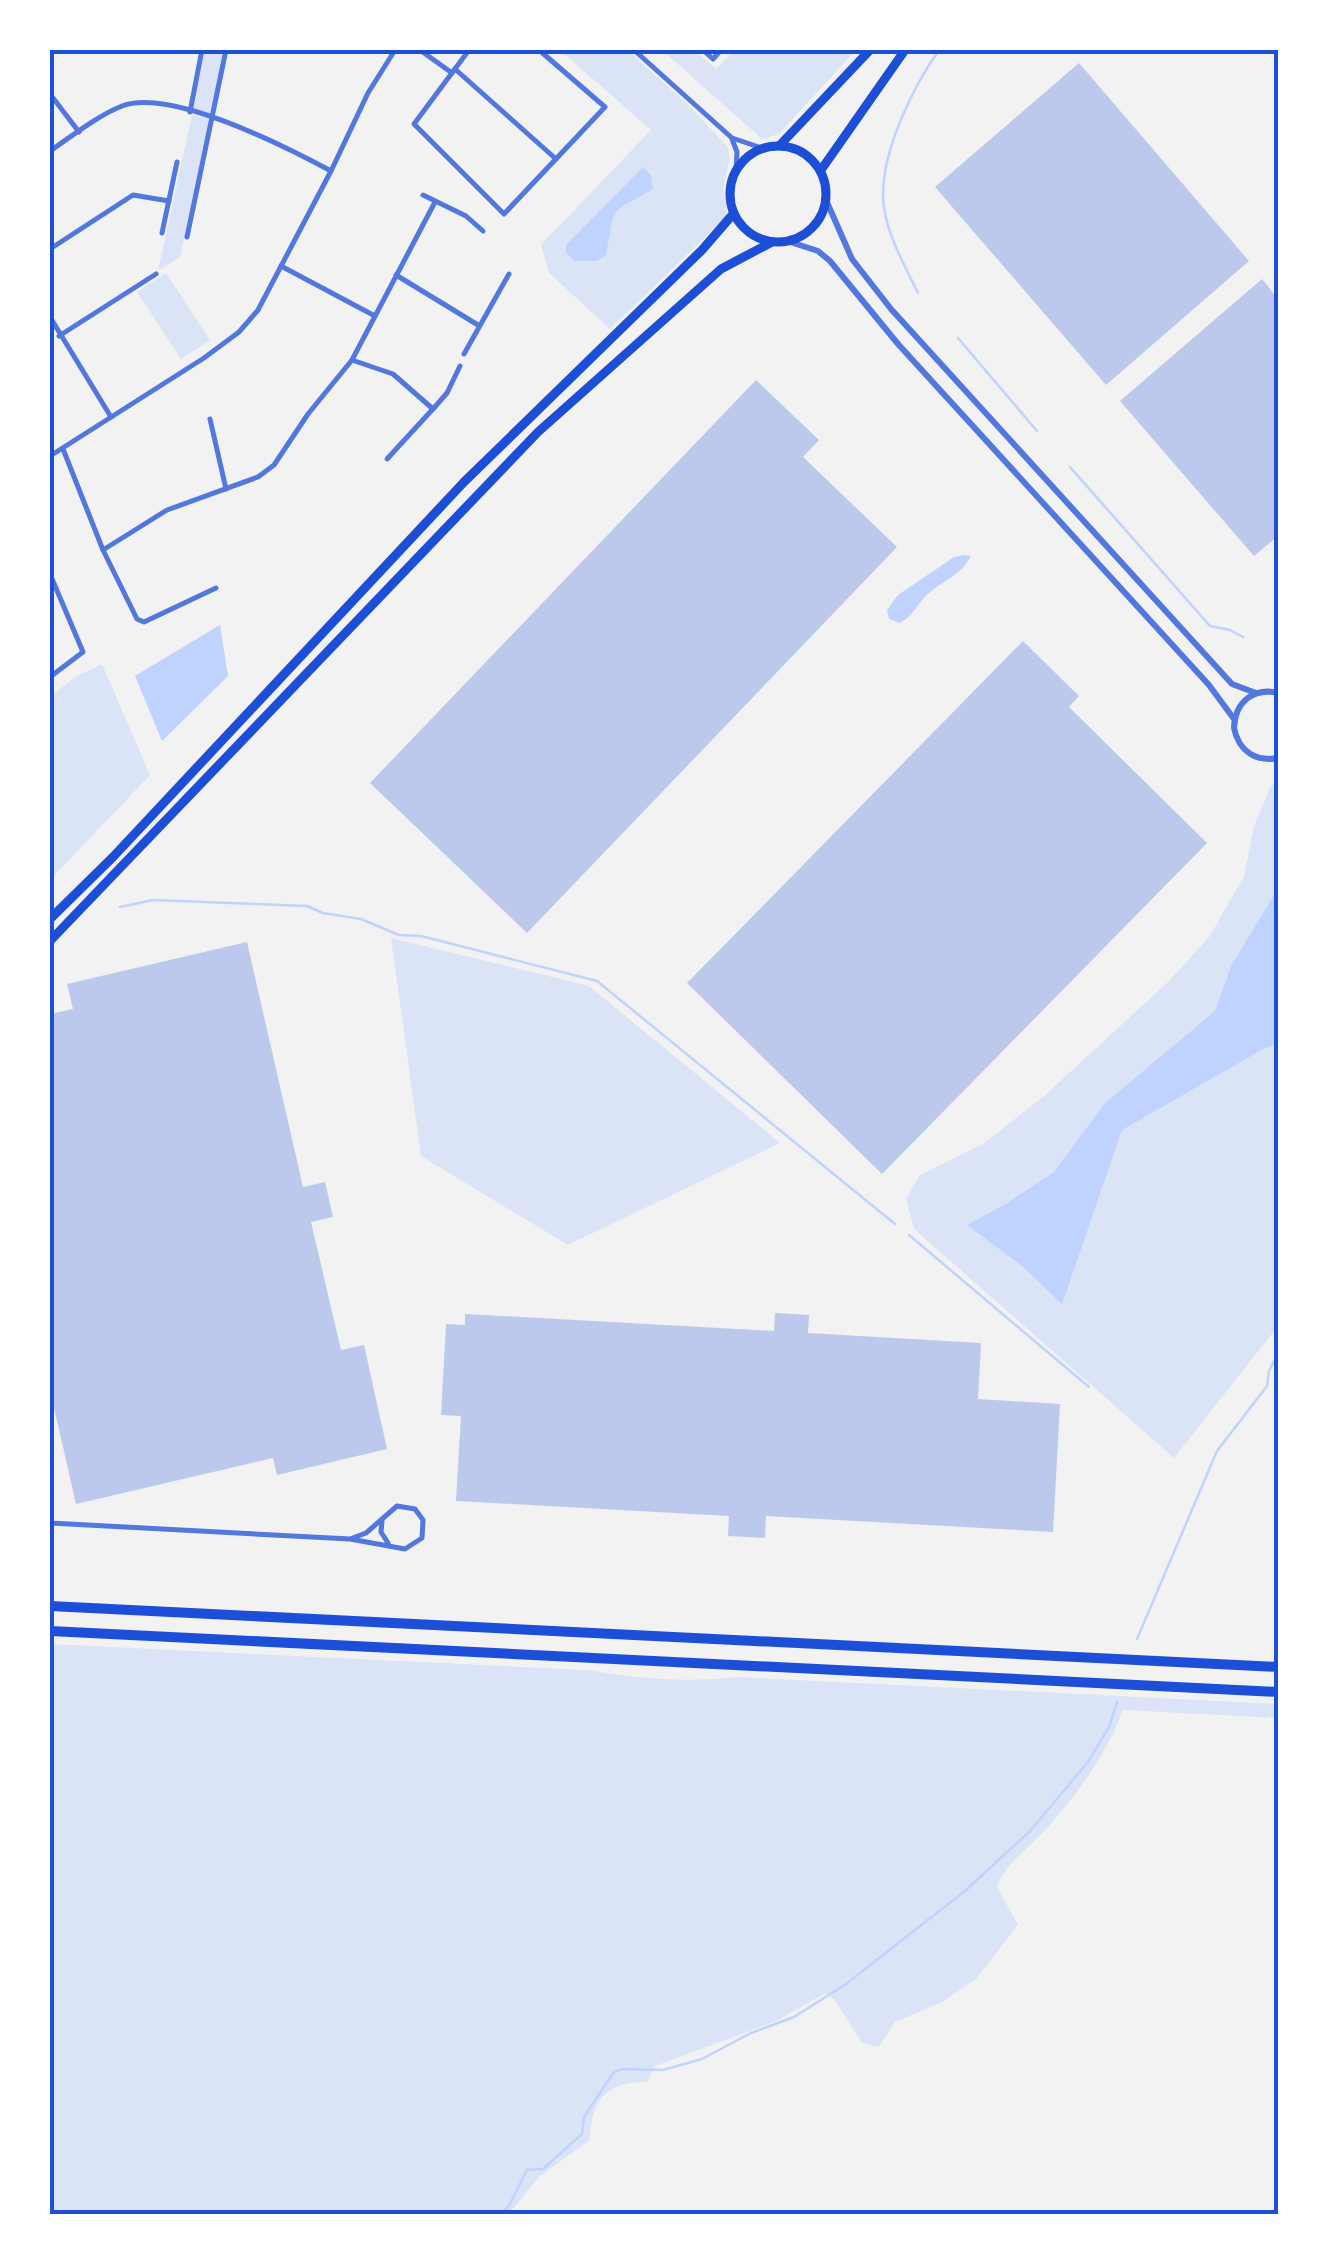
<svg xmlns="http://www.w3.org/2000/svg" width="1329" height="2265" font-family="Quicksand,sans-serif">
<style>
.green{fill:#dbe4f7}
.water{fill:#bfd3fe}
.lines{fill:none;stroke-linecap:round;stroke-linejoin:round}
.stream{stroke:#bfd3fe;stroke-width:2.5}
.building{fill:#bdc9ec}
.minor{stroke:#5277de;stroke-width:5}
.tertiary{stroke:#5277de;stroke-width:6}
.trunk{stroke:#1d4ed8;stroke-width:9}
.motorway{stroke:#1d4ed8;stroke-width:10}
.neatline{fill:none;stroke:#1d4ed8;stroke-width:4}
</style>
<rect width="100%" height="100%" fill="#f2f2f2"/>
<g class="green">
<path d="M 205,50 L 224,50 L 211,115 L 193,111 Z"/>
<path d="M 560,50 L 627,50 L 683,100 L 728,147 L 730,159 L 723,188 L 727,216 L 610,329 L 549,273 L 541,245 L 651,130 Z"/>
<path d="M 662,50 L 694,50 L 716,69 L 734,50 L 856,50 L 779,134 L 762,139 Z"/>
<path d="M 192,115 L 210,119 L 180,257 L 158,271 Z"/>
<path d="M 166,273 L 210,340 L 181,359 L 137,292 Z"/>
<path d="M 102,664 L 150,775 L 50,880 L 50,697 L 75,677 Z"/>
<path d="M 1279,779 L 1279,1325 L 1174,1458 L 914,1229 L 906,1199 L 920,1175 L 983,1144 L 1044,1096 L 1169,981 L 1210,936 L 1244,876 L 1254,826 L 1270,788 Z"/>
<path d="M 391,938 L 589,986 L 780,1143 L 568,1245 L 421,1156 Z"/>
<path d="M 50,1644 L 586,1670 C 637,1678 686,1683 738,1677 L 1279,1704 L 1279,1718 L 1123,1710 C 1106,1755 1079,1792 1047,1828 C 1030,1848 1006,1862 997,1887 L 1018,1925 L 976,1979 L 942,2002 L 895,2022 L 879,2047 L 862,2043 L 836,2002 L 826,1993 L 774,2022 L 655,2066 L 647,2082 C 606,2081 591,2101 590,2140 L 540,2176 L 508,2215 L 50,2215 Z"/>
</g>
<g class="water">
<path d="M 643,167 L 651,175 L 653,189 C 606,217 617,201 606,255 L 597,261 L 574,261 L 566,253 L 566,245 Z"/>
<path d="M 964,555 L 971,556 C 961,576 943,580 928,594 C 917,604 913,616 900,623 L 889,619 L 887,610 L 898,595 L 954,557 Z"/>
<path d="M 220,625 L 228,676 L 162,741 L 135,676 Z"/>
<path d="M 1279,887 L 1279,1044 L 1265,1048 L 1122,1130 L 1062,1304 L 1022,1266 L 967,1225 L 1004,1205 L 1054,1172 L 1105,1103 L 1215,1011 L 1231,966 Z"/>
</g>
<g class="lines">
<g class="stream">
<path d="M 918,293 C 904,264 884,230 883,197 C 882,150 913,87 939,50"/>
<path d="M 958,338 L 1037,431"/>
<path d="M 1070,467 L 1210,626 L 1230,630 L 1243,637"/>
<path d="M 120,907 L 153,900 L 307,906 L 323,913 L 361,919 L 399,935 L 421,936 L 597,981 L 895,1224"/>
<path d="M 909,1235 L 1089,1387"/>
<path d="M 1137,1639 L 1217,1451 L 1267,1386 L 1269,1371 L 1279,1352"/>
<path d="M 500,2215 L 509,2206 L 527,2170 L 543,2169 L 582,2134 L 584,2117 L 614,2072 L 622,2069 L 663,2070 L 702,2059 L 751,2033 L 794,2017 L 846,1984 L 966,1890 L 1030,1831 L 1088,1762 L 1109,1727 L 1117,1702"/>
</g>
</g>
<g class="building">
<path d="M 1079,63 L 1249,261 L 1106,385 L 935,187 Z"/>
<path d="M 1262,279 L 1279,300 L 1279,535 L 1254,556 L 1120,401 Z"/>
<path d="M 756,380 L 819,440 L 803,457 L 897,547 L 527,933 L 370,783 Z"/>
<path d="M 1023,641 L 1079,696 L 1069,707 L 1207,843 L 882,1174 L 687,983 Z"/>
<path d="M 247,942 L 303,1187 L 325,1182 L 333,1217 L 311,1222 L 341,1350 L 364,1345 L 387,1449 L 277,1475 L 273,1458 L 76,1504 L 50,1390 L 50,1014 L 73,1009 L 67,984 Z"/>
<path d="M 775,1313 L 809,1315 L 808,1333 L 981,1343 L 978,1399 L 1060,1404 L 1053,1532 L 766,1516 L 765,1538 L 728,1536 L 729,1516 L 456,1501 L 461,1416 L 441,1415 L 446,1324 L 465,1325 L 465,1314 L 774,1331 Z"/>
</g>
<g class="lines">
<g class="minor">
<path d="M 332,50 L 336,50"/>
<path d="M 420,50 L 452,73"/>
<path d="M 469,50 L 414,124 L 504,214 L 605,107 L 539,50"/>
<path d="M 634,50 L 732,138 L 762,148"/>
<path d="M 703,50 L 713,59 L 721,50"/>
<path d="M 455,69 L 556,159"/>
<path d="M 50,94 L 79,132"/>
<path d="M 190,112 L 202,50"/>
<path d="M 732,139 L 737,152 L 736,170"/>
<path d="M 50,151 C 72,136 97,116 122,106 C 171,88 286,147 331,171"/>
<path d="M 423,195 L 466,216 L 483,231"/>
<path d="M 162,233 L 177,162"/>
<path d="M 187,237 L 226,50"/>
<path d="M 50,249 L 133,195 L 169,201"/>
<path d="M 281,266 L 375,316"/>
<path d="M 396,275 L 478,325"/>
<path d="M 50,317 L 111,417"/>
<path d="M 59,336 L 156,274"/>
<path d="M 464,354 L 509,274"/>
<path d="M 352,360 L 393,374 L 433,409 L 447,393 L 460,366"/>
<path d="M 210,419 L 226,489"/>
<path d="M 63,449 L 103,550 L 137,619 L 144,622 L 216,588"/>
<path d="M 50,456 L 204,358 L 239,332 L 258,310 L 331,171 L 368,93 L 395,50"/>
<path d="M 387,459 L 432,410"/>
<path d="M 103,550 L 167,510 L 258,477 L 274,465 L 308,414 L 352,360 L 435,202"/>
<path d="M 50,574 L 83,652 L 50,677"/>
<path d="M 382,1521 L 381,1532 L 388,1543"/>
<path d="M 50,1523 L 350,1539 L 405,1549 L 422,1538 L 423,1520 L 415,1509 L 397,1506 L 366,1533 L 350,1539"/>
</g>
<g class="tertiary">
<path d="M 826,200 L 852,259 L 891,309 L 1232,684 L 1256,693"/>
<path d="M 787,241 L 818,251 L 830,261 L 898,344 L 1209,685 L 1234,719"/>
<path d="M 1279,693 C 1253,687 1235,702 1234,728 C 1239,752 1256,762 1279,758"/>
</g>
<g class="trunk">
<path d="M 780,145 L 870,50"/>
<circle cx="778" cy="194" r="48"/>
<path d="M 821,170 L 905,50"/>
<path d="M 50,919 L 113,857 L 464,482 L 702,250 L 734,213"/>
<path d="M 50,941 L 538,432 L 721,269 L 772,242"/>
</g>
<g class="motorway">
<path d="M 50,1606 L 1279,1667"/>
<path d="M 50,1631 L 1279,1692"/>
</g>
</g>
<rect width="1329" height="2265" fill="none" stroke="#ffffff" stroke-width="105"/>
<rect x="52" y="52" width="1224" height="2160" class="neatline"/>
</svg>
